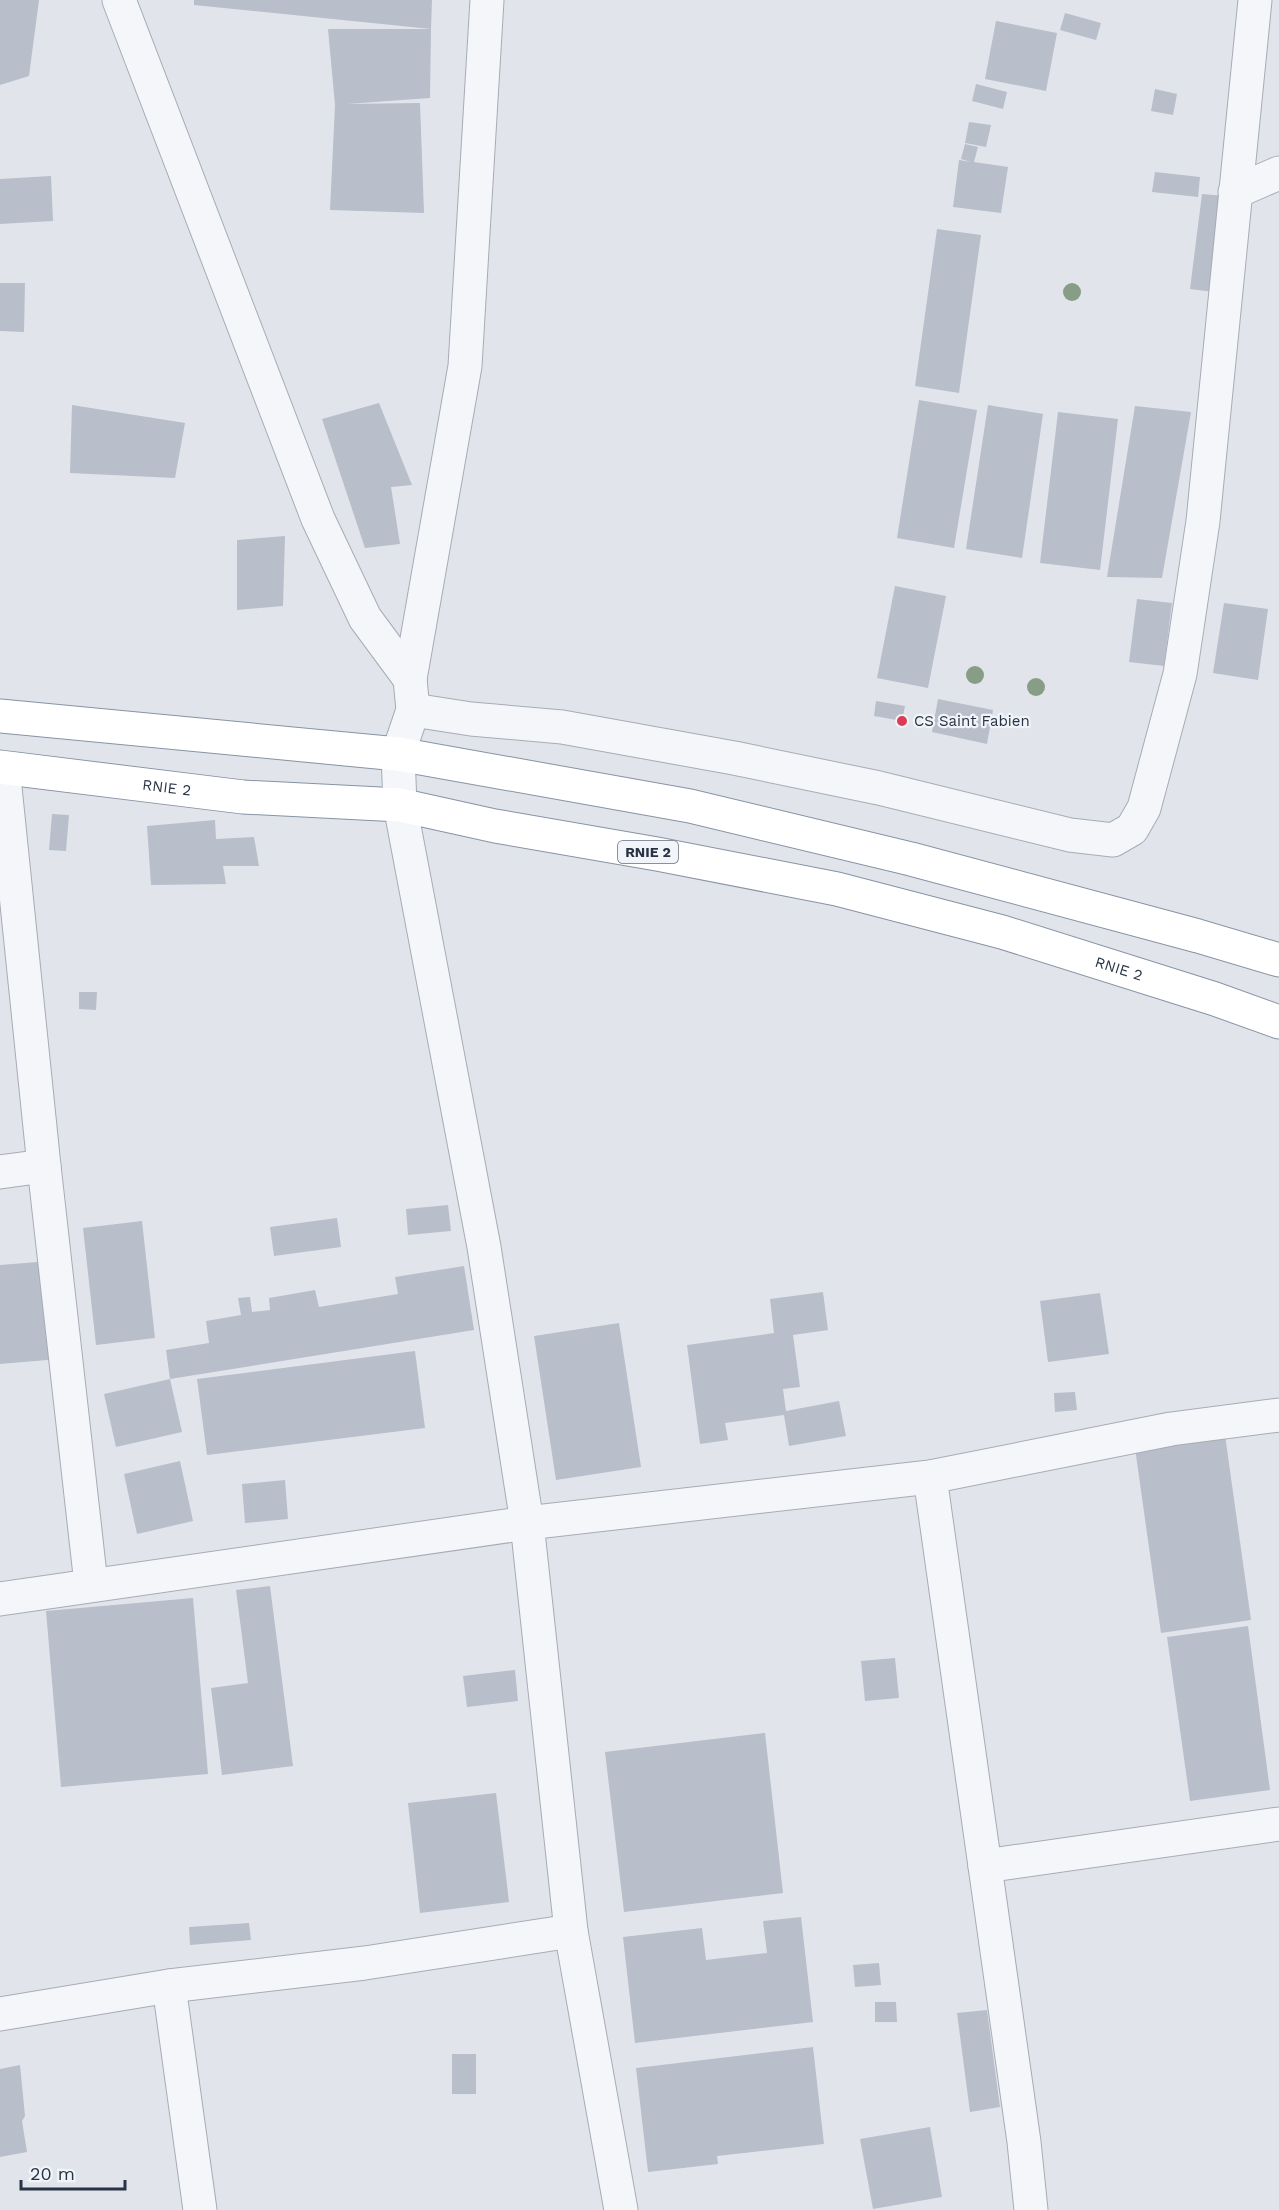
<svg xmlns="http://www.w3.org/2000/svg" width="1279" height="2210" font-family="'Work Sans',sans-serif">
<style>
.building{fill:#b8beca}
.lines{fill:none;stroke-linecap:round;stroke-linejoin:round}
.street-casing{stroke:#a6acb6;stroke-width:35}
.highway-casing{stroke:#8793a4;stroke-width:35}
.street{stroke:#f5f6f9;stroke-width:33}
.highway{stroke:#fff;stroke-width:33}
.tree{fill:#879d86}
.poi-dot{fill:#dc3b55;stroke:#f1f4f8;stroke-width:2}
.labels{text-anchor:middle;stroke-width:4.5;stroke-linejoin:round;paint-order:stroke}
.shield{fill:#f1f4f8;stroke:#646d7b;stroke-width:1.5}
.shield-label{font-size:14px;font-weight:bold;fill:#283345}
.poi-label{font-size:15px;fill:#283345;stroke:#f1f4f8;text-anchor:start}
.street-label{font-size:15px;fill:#283345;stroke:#f1f4f8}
</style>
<rect width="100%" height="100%" fill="#e1e5eb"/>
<g class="building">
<path d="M 0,0 L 39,0 L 29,76 L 0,85 Z"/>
<path d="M 194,0 L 432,0 L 431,29 L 194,5 Z"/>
<path d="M 1065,13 L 1101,23 L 1096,40 L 1060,30 Z"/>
<path d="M 996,21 L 1057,33 L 1046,91 L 985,79 Z"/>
<path d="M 328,29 L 431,29 L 430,98 L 347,104 L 420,103 L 424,213 L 330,210 L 335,105 Z"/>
<path d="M 976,84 L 1007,92 L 1003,109 L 972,101 Z"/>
<path d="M 1155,89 L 1177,94 L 1173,115 L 1151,111 Z"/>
<path d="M 969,122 L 991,125 L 986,147 L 965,143 Z"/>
<path d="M 965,144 L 978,147 L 974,162 L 1008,167 L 1001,213 L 953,207 L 959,160 L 971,162 L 961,159 Z"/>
<path d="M 1155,172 L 1200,177 L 1198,197 L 1152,192 Z"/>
<path d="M 51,176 L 53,221 L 0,224 L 0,179 Z"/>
<path d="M 1202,194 L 1226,196 L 1214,292 L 1190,289 Z"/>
<path d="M 937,229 L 981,235 L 959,393 L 915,386 Z"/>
<path d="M 0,283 L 25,283 L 24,332 L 0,331 Z"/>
<path d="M 919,400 L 977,410 L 954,548 L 897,538 Z"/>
<path d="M 379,403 L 412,485 L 391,487 L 400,544 L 365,548 L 322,419 Z"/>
<path d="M 72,405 L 185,423 L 175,478 L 70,473 Z"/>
<path d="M 988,405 L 1043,414 L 1022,558 L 966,549 Z"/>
<path d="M 1135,406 L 1191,412 L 1162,578 L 1107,577 Z"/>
<path d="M 1058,412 L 1118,419 L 1100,570 L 1040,563 Z"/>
<path d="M 285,536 L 283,606 L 237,610 L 237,540 Z"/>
<path d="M 895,586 L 946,596 L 928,688 L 877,678 Z"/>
<path d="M 1137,599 L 1172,603 L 1164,666 L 1129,662 Z"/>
<path d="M 1224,603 L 1268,609 L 1258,680 L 1213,673 Z"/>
<path d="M 938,699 L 993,710 L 987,744 L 932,732 Z"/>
<path d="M 876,701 L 905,706 L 902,721 L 874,716 Z"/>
<path d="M 52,814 L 69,815 L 66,851 L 49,850 Z"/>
<path d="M 215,820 L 216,839 L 254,837 L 259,866 L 223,866 L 226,884 L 151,885 L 147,826 Z"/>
<path d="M 79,992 L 97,992 L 96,1010 L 79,1009 Z"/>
<path d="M 448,1205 L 451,1231 L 408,1235 L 406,1209 Z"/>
<path d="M 337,1218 L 341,1247 L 274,1256 L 270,1227 Z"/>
<path d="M 142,1221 L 155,1338 L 96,1345 L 83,1228 Z"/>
<path d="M 50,1261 L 59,1359 L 0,1364 L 0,1265 Z"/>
<path d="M 464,1266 L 474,1330 L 170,1379 L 166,1350 L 209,1343 L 206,1321 L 241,1315 L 238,1298 L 250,1297 L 252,1312 L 270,1310 L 269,1298 L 315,1290 L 319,1307 L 398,1294 L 395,1277 Z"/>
<path d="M 823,1292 L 828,1330 L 793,1335 L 800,1387 L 783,1389 L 786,1411 L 839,1401 L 846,1436 L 789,1446 L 784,1415 L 725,1423 L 728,1440 L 700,1444 L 687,1345 L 774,1333 L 770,1299 Z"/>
<path d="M 1100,1293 L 1109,1354 L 1048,1362 L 1040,1301 Z"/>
<path d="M 619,1323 L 641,1467 L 556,1480 L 534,1336 Z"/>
<path d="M 415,1351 L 425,1428 L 207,1455 L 197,1379 Z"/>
<path d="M 170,1379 L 182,1432 L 116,1447 L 104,1394 Z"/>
<path d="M 1075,1392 L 1077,1410 L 1055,1412 L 1054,1393 Z"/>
<path d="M 1225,1435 L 1251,1620 L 1161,1633 L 1135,1448 Z"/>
<path d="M 180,1461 L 193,1521 L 137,1534 L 124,1474 Z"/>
<path d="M 285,1480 L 288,1519 L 245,1523 L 242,1484 Z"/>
<path d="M 270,1586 L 293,1766 L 222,1775 L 211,1688 L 248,1683 L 236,1590 Z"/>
<path d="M 193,1598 L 208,1774 L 61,1787 L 46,1611 Z"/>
<path d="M 1248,1626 L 1270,1790 L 1190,1801 L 1167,1637 Z"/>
<path d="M 895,1658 L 899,1698 L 865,1701 L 861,1661 Z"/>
<path d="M 515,1670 L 518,1701 L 467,1707 L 463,1676 Z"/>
<path d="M 765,1733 L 783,1893 L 624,1912 L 605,1752 Z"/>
<path d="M 496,1793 L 509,1902 L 420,1913 L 408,1803 Z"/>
<path d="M 801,1917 L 813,2022 L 635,2043 L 623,1937 L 702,1928 L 706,1960 L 767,1953 L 763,1921 Z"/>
<path d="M 249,1923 L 251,1940 L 190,1945 L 189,1927 Z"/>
<path d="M 879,1963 L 881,1985 L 855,1987 L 853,1965 Z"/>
<path d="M 875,2002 L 896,2002 L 897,2022 L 875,2022 Z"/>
<path d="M 987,2010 L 1000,2107 L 970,2112 L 957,2013 Z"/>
<path d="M 813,2047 L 824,2144 L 717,2156 L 718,2164 L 648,2172 L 636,2068 Z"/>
<rect x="452" y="2054" width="24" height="40"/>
<path d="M 20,2065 L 25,2116 L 22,2121 L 27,2152 L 0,2157 L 0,2069 Z"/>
<path d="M 930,2127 L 942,2197 L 873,2209 L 860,2139 Z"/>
</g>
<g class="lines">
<g class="street-casing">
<g id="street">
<path d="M 119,0 L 318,519 L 365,618 L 410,679 L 413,710"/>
<path d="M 1235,192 L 1279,173"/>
<path d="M 410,679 L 465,366 L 487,0"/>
<path d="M 3,768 L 44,1166 L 91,1584"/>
<path d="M 0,1172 L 44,1166"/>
<path d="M 930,1477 L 1024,2142 L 1031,2210"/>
<path d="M 0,1599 L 527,1523 L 930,1477 L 1171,1429 L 1279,1415"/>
<path d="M 985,1866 L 1279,1824"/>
<path d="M 169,1986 L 200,2210"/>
<path d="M 0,2014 L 169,1986 L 365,1963 L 571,1931"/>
<path d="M 621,2210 L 571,1931 L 527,1523 L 484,1247 L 400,805 L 398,754 L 413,710 L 471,719 L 562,727 L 734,758 L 879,788 L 1070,835 L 1113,840 L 1132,829 L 1144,808 L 1180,674 L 1203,521 L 1255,0"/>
</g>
</g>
<g class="highway-casing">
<g id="highway">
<path d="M 0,716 L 398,754 L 690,806 L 911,859 L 1198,936 L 1279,960"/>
<path id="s1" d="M 0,767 L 243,797 L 400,805 L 495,826 L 657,854 L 837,889 L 1002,932 L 1215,999 L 1279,1022"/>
</g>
</g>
<use href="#street" class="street"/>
<use href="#highway" class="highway"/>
</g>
<g class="tree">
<circle cx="1072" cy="292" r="9"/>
<circle cx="975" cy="675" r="9"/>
<circle cx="1036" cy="687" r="9"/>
</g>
<circle class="poi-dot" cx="902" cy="721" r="6"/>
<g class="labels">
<rect class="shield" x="618" y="841" width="60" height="22" rx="4.5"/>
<g class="shield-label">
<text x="648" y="857">RNIE 2</text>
</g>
<g class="poi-label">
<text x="914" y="726">CS Saint Fabien</text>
</g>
<g class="street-label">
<text dy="5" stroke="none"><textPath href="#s1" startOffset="168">RNIE 2</textPath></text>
<text dy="5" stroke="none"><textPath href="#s1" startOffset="1140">RNIE 2</textPath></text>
</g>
</g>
<path d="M21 2180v9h104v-9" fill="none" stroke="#283345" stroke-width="3"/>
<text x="30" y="2180" font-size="18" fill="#283345" stroke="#f1f4f8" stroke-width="4.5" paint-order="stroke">20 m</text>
</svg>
